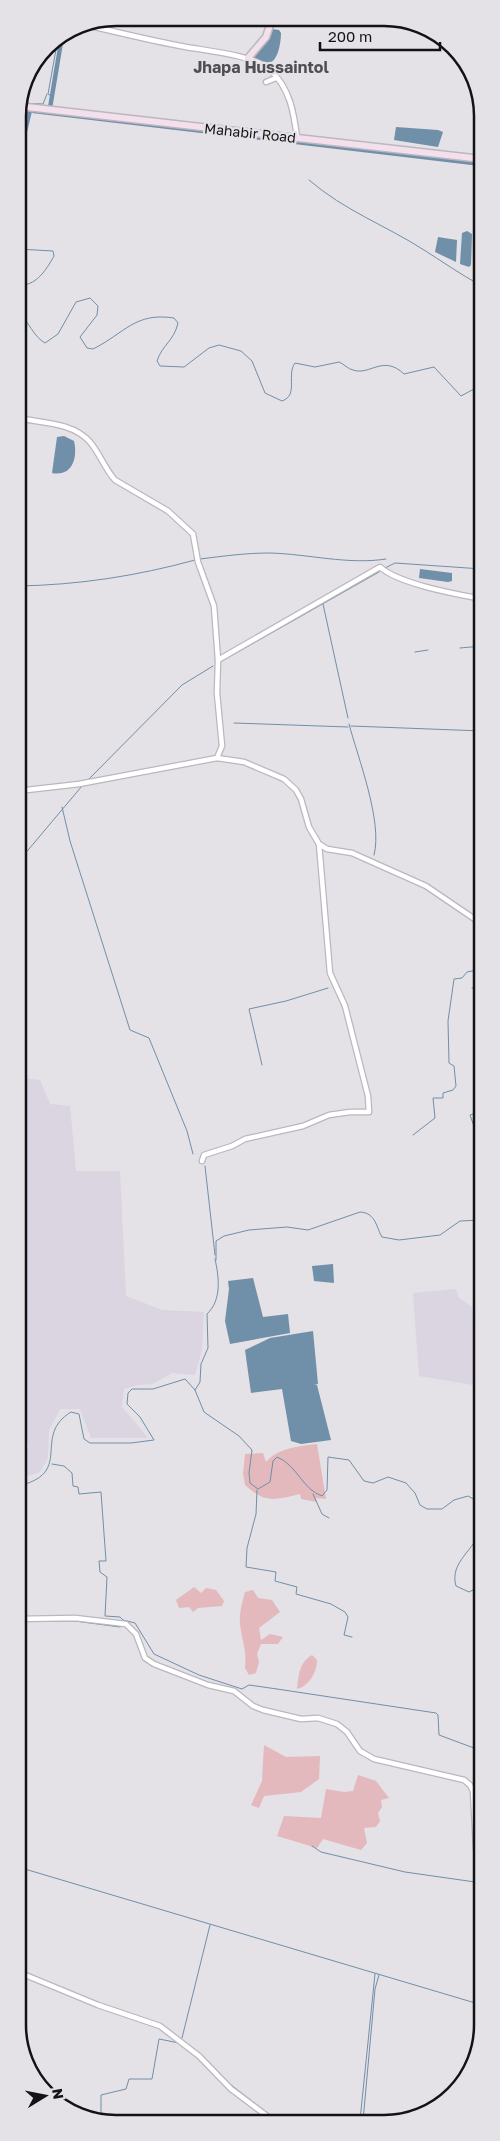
<svg xmlns="http://www.w3.org/2000/svg" width="500" height="2141" font-family="'Golos Text',sans-serif">
<style>
.built{fill:#dbd4e1}
.green{fill:#e3b9bd}
.water{fill:#708fa9}
.lines{fill:none;stroke-linecap:round;stroke-linejoin:round}
.stream{stroke:#708fa9;stroke-width:1}
.canal{stroke:#708fa9;stroke-width:4.5}
.street-casing{stroke:#bab7be;stroke-width:7}
.secondary-casing{stroke:#bab7be;stroke-width:9}
.street{stroke:#fff;stroke-width:4.5}
.secondary{stroke:#f4dfec;stroke-width:6}
.labels{text-anchor:middle;stroke-width:4.5;stroke-linejoin:round;paint-order:stroke}
.street-label{font-size:14px;fill:#131214;stroke:#e4e1e7}
.quarter-label{font-size:16px;font-weight:bold;fill:#514e53;stroke:#e4e1e7}
.rim{fill:none;stroke:#131214;stroke-width:2.5}
</style>
<rect width="100%" height="100%" fill="#e4e1e7"/>
<g class="built">
<path d="M 18,1068 L 23,1078 L 40,1080 L 50,1104 L 70,1106 L 76,1171 L 120,1171 L 126,1296 L 162,1310 L 204,1312 L 202,1350 L 195,1375 L 172,1373 L 153,1384 L 138,1385 L 124,1389 L 122,1407 L 148,1438 L 91,1438 L 80,1409 L 60,1409 L 49,1430 L 48,1458 L 40,1472 L 19,1479 L 18,1463 L 29,1446 L 18,1434 Z"/>
<path d="M 456,1289 L 459,1298 L 472,1307 L 479,1378 L 473,1385 L 419,1376 L 413,1293 Z"/>
</g>
<g class="green">
<path d="M 317,1444 L 326,1499 L 316,1498 L 317,1502 L 301,1499 L 300,1494 C 274,1500 266,1504 245,1485 L 243,1474 L 245,1454 L 263,1453 L 266,1462 C 278,1448 299,1446 317,1444 Z"/>
<path d="M 194,1587 L 201,1593 L 206,1588 L 216,1590 L 224,1601 L 222,1606 L 198,1608 L 193,1612 L 189,1607 L 179,1608 L 176,1600 Z"/>
<path d="M 253,1590 L 258,1598 L 272,1600 L 280,1612 L 259,1628 L 261,1640 L 270,1634 L 283,1637 L 278,1644 L 261,1644 L 257,1654 L 259,1662 L 256,1673 L 249,1675 L 245,1668 C 247,1650 242,1641 240,1624 C 239,1613 242,1603 245,1592 Z"/>
<path d="M 312,1655 L 317,1660 C 317,1672 309,1686 297,1689 C 299,1674 299,1663 312,1655 Z"/>
<path d="M 264,1745 L 286,1757 L 320,1756 L 319,1779 L 301,1792 L 264,1796 L 259,1808 L 251,1805 L 262,1781 Z"/>
<path d="M 358,1775 L 376,1781 L 389,1798 L 381,1800 L 382,1807 L 378,1813 L 380,1821 L 376,1827 L 364,1828 L 367,1843 L 361,1850 L 323,1839 L 317,1848 L 277,1836 L 284,1816 L 321,1818 L 326,1789 L 344,1792 L 353,1791 Z"/>
</g>
<g class="water">
<path d="M 272,29 L 279,30 L 281,33 C 281,42 278,65 266,63 C 262,62 258,59 254,58 L 271,35 Z"/>
<path d="M 396,127 L 438,130 L 443,132 L 438,147 L 394,140 Z"/>
<path d="M 467,231 L 472,234 L 471,265 L 469,267 L 460,264 L 462,233 Z"/>
<path d="M 438,237 L 457,240 L 456,262 L 435,252 Z"/>
<path d="M 64,436 L 74,441 C 78,458 72,477 52,473 L 57,437 Z"/>
<path d="M 420,569 L 452,573 L 452,581 L 448,582 L 419,578 Z"/>
<path d="M 333,1264 L 334,1283 L 314,1281 L 312,1266 Z"/>
<path d="M 253,1278 L 263,1317 L 288,1314 L 290,1333 L 230,1344 L 225,1321 L 229,1289 L 228,1281 Z"/>
<path d="M 313,1331 L 318,1384 L 314,1385 L 317,1385 L 331,1440 L 301,1444 L 291,1441 L 282,1389 L 251,1393 L 245,1350 L 270,1338 Z"/>
</g>
<g class="lines">
<g class="stream">
<path d="M 51,96 L 48,94 L 57,44 L 53,42"/>
<path d="M 19,103 L 43,104 L 47,94"/>
<path d="M 18,119 L 23,122"/>
<path d="M 309,180 C 345,211 385,225 424,250 C 443,262 460,274 480,285"/>
<path d="M 18,249 L 53,251 L 54,256 C 46,270 36,287 18,285"/>
<path d="M 18,311 C 28,321 34,337 45,343 L 58,334 L 76,302 L 90,298 L 98,306 L 97,315 L 80,337 L 87,348 L 93,349 C 125,333 135,312 174,318 L 178,323 C 174,341 162,345 157,361 L 160,366 L 184,367 L 209,348 L 219,345 L 241,351 L 252,361 L 265,393 L 282,401 C 299,395 286,375 295,363 L 315,367 L 339,362 C 344,364 348,369 353,370 C 370,376 383,354 404,374 L 434,367 L 461,396 L 472,390 L 482,390"/>
<path d="M 200,559 C 224,556 246,553 270,553 C 308,554 348,565 386,559"/>
<path d="M 385,568 L 395,563 L 482,569"/>
<path d="M 18,586 C 78,585 137,576 195,560"/>
<path d="M 323,604 L 348,718"/>
<path d="M 460,648 L 482,646"/>
<path d="M 415,652 L 428,650"/>
<path d="M 220,662 L 379,572"/>
<path d="M 234,723 L 348,727"/>
<path d="M 349,724 C 358,758 383,822 374,855"/>
<path d="M 351,726 L 482,731"/>
<path d="M 87,781 L 182,685 L 213,666"/>
<path d="M 62,807 L 70,841 L 130,1030 L 149,1038 L 187,1131 L 193,1154"/>
<path d="M 18,862 L 82,786"/>
<path d="M 472,988 L 482,987"/>
<path d="M 262,1065 L 249,1009 L 286,1001 L 328,988"/>
<path d="M 482,1111 L 470,1115 L 482,1149"/>
<path d="M 413,1135 L 435,1118 L 433,1098 L 443,1098 L 443,1093 L 453,1090 L 456,1086 L 454,1066 L 449,1063 L 448,1021 L 454,979 L 462,978 L 467,972 L 482,969"/>
<path d="M 205,1166 L 215,1255"/>
<path d="M 216,1260 L 216,1241 L 224,1236 L 249,1230 L 287,1227 L 308,1230 L 360,1212 C 376,1213 376,1227 382,1237 L 399,1240 L 440,1235 L 460,1221 L 482,1220"/>
<path d="M 195,1390 L 200,1382 L 201,1364 L 208,1348 L 207,1314 C 222,1300 219,1277 215,1259"/>
<path d="M 18,1438 L 23,1442 L 24,1451 L 18,1456"/>
<path d="M 52,1464 L 64,1466 L 72,1473 L 73,1486 L 78,1487 L 79,1494 L 101,1492 L 106,1561 L 99,1561 L 100,1572 L 107,1577 L 105,1616 L 120,1617 L 123,1620 L 135,1623 L 154,1654 L 199,1675 L 242,1689 L 249,1685 L 277,1689 L 436,1713 L 438,1715 L 439,1735 L 482,1751"/>
<path d="M 18,1482 L 22,1485 C 73,1471 32,1436 71,1412 L 79,1414 L 84,1439 L 90,1443 L 131,1443 L 154,1440 L 140,1417 L 127,1404 L 128,1393 L 132,1389 L 153,1389 L 185,1379 L 195,1390 L 204,1412 L 239,1436 L 252,1450 L 249,1473 L 250,1483 L 258,1489 L 270,1482 L 273,1461 L 277,1457 C 297,1465 303,1490 322,1496 L 327,1490 L 328,1457 L 349,1460 L 364,1481 L 373,1483 L 388,1477 L 406,1483 L 415,1493 L 420,1505 L 427,1509 L 442,1509 L 454,1500 L 468,1496 L 482,1504"/>
<path d="M 257,1490 L 256,1514 L 247,1548 L 246,1567 L 276,1572 L 275,1581 L 297,1587 L 296,1594 L 331,1604 L 345,1612 L 348,1617 L 344,1635 L 352,1637"/>
<path d="M 313,1494 L 322,1514 L 329,1518"/>
<path d="M 482,1528 C 475,1550 449,1562 456,1586 L 469,1592 L 475,1589 L 482,1580"/>
<path d="M 19,1621 L 75,1621 L 120,1627"/>
<path d="M 312,1846 L 321,1852 L 405,1872 L 482,1883"/>
<path d="M 18,1867 L 482,2005"/>
<path d="M 18,1970 L 31,1975"/>
<path d="M 33,1976 L 53,1984"/>
<path d="M 98,2003 L 142,2018"/>
<path d="M 166,2028 L 206,2060"/>
<path d="M 182,2038 L 210,1925"/>
<path d="M 226,2081 L 279,2122"/>
<path d="M 363,2121 L 375,1989 L 379,1975"/>
<path d="M 101,2122 L 101,2095 L 126,2089 L 129,2079 L 152,2079 L 159,2039 L 179,2043"/>
<path d="M 351,2122 L 360,2120 L 375,1974"/>
</g>
<g class="canal">
<path d="M 50,108 L 62,36"/>
<path d="M 34,111 L 482,164"/>
<path d="M 18,146 L 25,131 L 30,110"/>
</g>
<g class="street-casing">
<g id="street">
<path d="M 82,24 C 117,32 152,41 186,47 C 208,51 254,55 270,70 C 290,88 294,113 297,138"/>
<path d="M 266,82 L 276,78"/>
<path d="M 18,418 C 41,423 73,422 90,442 C 100,454 105,469 115,480 L 168,511 L 193,534 L 198,562 L 214,606 L 218,660"/>
<path d="M 217,758 L 244,762 L 284,779 L 296,790 L 301,799 L 309,827 L 319,844 L 327,849 L 352,853 L 426,886 L 482,924"/>
<path d="M 18,791 L 79,784 L 217,758 L 222,746 L 217,693 L 218,660 L 380,567 C 399,584 456,594 482,599"/>
<path d="M 202,1161 L 204,1155 L 232,1146 L 245,1139 L 303,1126 L 329,1115 L 350,1112 L 369,1112 L 368,1096 L 345,1006 L 330,973 L 319,844"/>
<path d="M 18,1619 L 75,1618 L 126,1624 L 136,1634 L 145,1658 L 154,1664 L 208,1685 L 234,1691 L 253,1706 L 263,1710 L 301,1719 L 318,1718 L 337,1724 L 347,1732 L 360,1751 L 374,1759 L 464,1780 L 470,1785 L 473,1791 L 476,1848 L 482,1875"/>
<path d="M 18,1972 L 98,2005 L 160,2026 L 199,2056 L 231,2089 L 275,2122"/>
</g>
</g>
<g class="secondary-casing">
<g id="secondary">
<path d="M 248,58 L 266,37 L 272,19"/>
<path d="M 18,106 L 482,159"/>
</g>
</g>
<use href="#street" class="street"/>
<use href="#secondary" class="secondary"/>
</g>
<g class="labels">
<g class="street-label">
<text transform="translate(250 133) rotate(6)" y="5">Mahabir Road</text>
</g>
<g class="quarter-label">
<text x="261" y="73">Jhapa Hussaintol</text>
</g>
</g>
<path d="M0 0H500V2141H0ZM116 26H384A90 90 0 0 1 474 116V2025A90 90 0 0 1 384 2115H116A90 90 0 0 1 26 2025V116A90 90 0 0 1 116 26Z" fill="#e4e1e7" fill-rule="evenodd"/>
<path class="rim" d="M116 26H384A90 90 0 0 1 474 116V2025A90 90 0 0 1 384 2115H116A90 90 0 0 1 26 2025V116A90 90 0 0 1 116 26Z"/>
<g transform="translate(45 2096) rotate(80)" stroke="#e4e1e7" stroke-width="4" paint-order="stroke">
<path d="M0-4L9 19L0 12L-9 19Z" fill="#131214"/>
<text y="-8" font-size="14" font-weight="bold" text-anchor="middle" fill="#131214">N</text>
</g>
<path d="M320 42v8h120v-8" fill="none" stroke="#131214" stroke-width="2.5"/>
<text x="328" y="42" font-size="15" fill="#131214" stroke="#e4e1e7" stroke-width="4" paint-order="stroke">200 m</text>
</svg>
